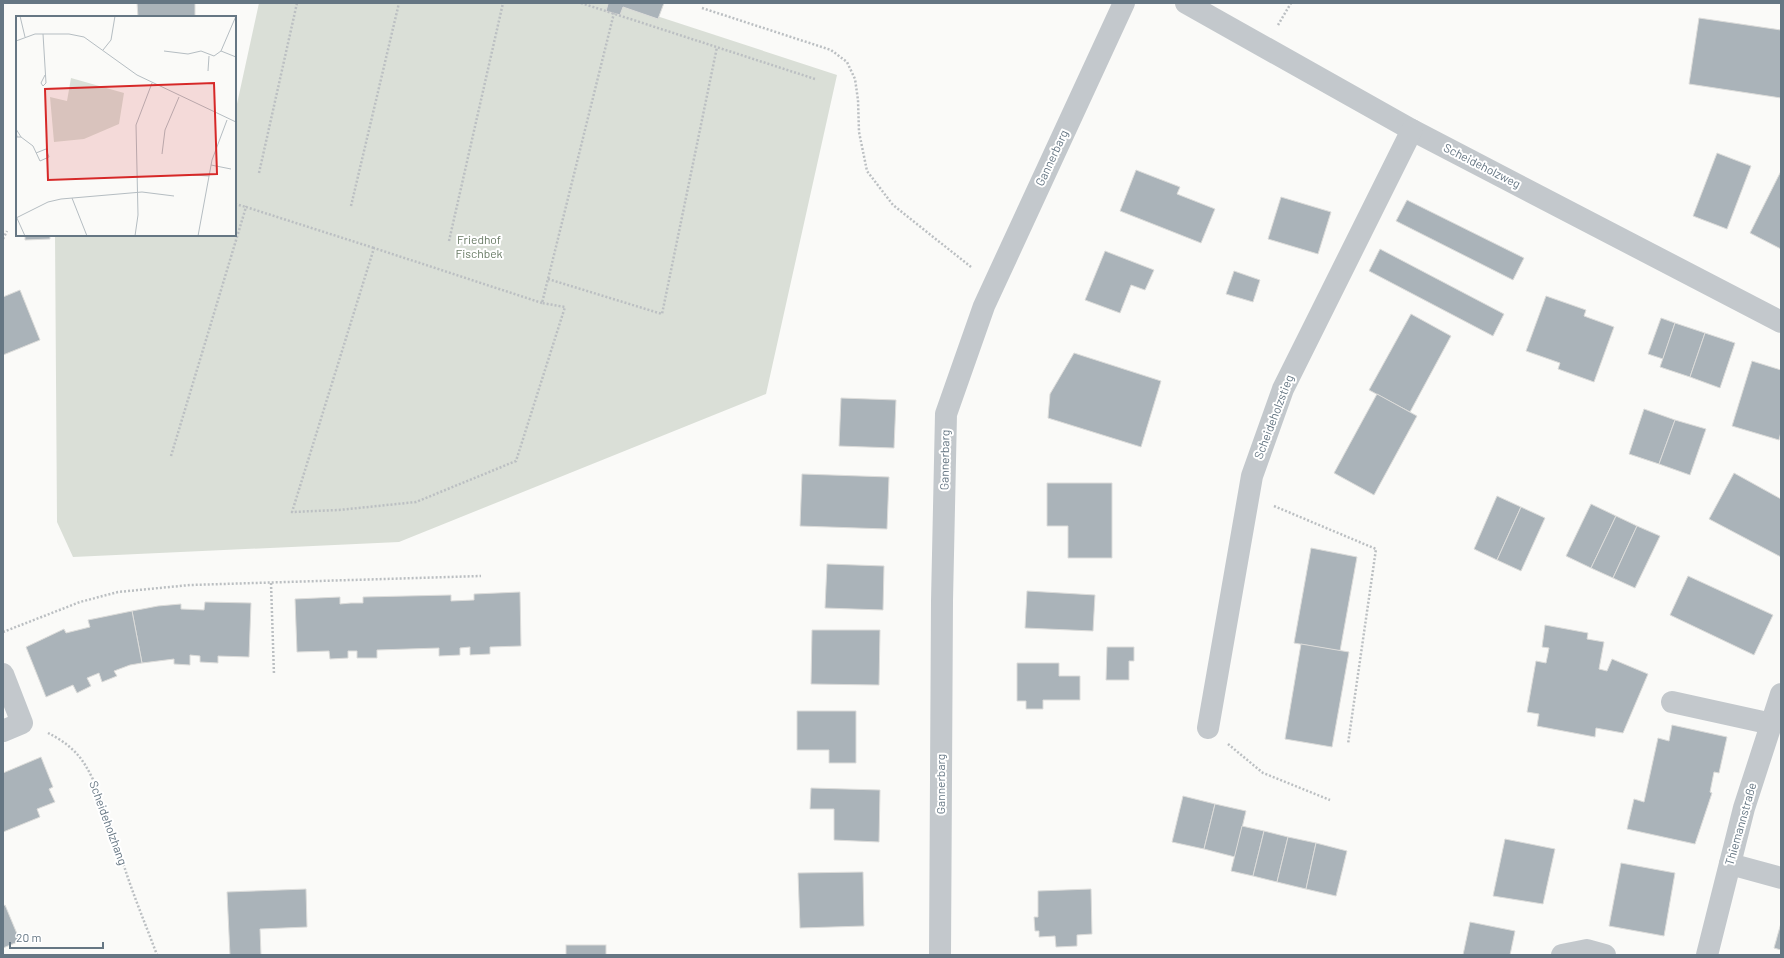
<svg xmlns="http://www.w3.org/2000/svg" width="1784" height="958" font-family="Barlow,sans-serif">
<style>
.green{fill:#dadfd7}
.building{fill:#aab3b9;stroke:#dcdcda}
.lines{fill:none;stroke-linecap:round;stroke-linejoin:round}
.path{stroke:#bbbfc2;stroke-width:2.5;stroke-dasharray:2 2;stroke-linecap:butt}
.minor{stroke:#c3c8cc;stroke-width:22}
.labels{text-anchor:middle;stroke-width:4;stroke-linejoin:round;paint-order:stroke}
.street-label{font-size:12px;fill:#657683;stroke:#fff}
.park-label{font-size:12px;fill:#687a64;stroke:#fff}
.inset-road{fill:none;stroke:#b5bdc2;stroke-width:1}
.view{fill:#d62828;fill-opacity:0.15;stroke:#d62828;stroke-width:2}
.inset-edge{fill:none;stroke:#657683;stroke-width:2}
</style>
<rect width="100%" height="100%" fill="#fafaf8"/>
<path class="green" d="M 259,3 L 617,3 L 837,75 L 766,394 L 399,542 L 73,557 L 57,522 L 55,235 L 235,235 L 235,113 Z"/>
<g class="building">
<path d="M 137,3 L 195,3 L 195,17 L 138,17 Z"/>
<path d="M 606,3 L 664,3 L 658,19 L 623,7 L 620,15 L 606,11 L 608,4 Z"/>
<path d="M 1699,18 L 1781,30 L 1781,98 L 1689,84 Z"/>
<path d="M 1717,153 L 1751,166 L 1727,229 L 1693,216 Z"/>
<path d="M 1136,170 L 1180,187 L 1177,194 L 1215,209 L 1201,243 L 1120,211 Z"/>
<path d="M 1781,171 L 1781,249 L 1750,233 Z"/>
<path d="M 1281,197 L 1331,212 L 1318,254 L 1268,239 Z"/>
<path d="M 1407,200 L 1524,258 L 1513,280 L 1396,221 Z"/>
<path d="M 25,235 L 50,235 L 50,239 L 25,240 Z"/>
<path d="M 1380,249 L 1504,314 L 1493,336 L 1369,271 Z"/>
<path d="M 1105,251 L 1154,270 L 1145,290 L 1131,285 L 1120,313 L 1085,300 Z"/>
<path d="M 1234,271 L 1260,280 L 1253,302 L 1226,294 Z"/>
<path d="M 20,290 L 40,340 L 3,355 L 3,297 Z"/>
<path d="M 1546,296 L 1586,310 L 1584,316 L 1614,327 L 1594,382 L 1558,369 L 1560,363 L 1526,351 Z"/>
<path d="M 1411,314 L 1451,336 L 1410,412 L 1369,390 Z"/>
<path d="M 1661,318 L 1675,323 L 1663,359 L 1648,354 Z"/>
<path d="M 1675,323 L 1705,333 L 1690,377 L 1660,367 Z"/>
<path d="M 1705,333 L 1735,343 L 1720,388 L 1690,377 Z"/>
<path d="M 1074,353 L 1161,381 L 1141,447 L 1048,418 L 1050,394 Z"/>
<path d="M 1752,361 L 1781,370 L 1781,432 L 1779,440 L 1732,426 Z"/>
<path d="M 1377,394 L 1417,416 L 1374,495 L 1334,473 Z"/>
<path d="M 841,398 L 896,400 L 894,448 L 839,446 Z"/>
<path d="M 1644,409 L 1675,420 L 1659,464 L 1629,454 Z"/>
<path d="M 1675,420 L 1706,429 L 1690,475 L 1659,464 Z"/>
<path d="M 1734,473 L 1781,499 L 1781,557 L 1709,519 Z"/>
<path d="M 802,474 L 889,477 L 887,529 L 800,526 Z"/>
<path d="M 1047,483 L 1112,483 L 1112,558 L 1068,558 L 1068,526 L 1047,526 Z"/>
<path d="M 1497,496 L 1521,507 L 1497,560 L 1474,549 Z"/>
<path d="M 1591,504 L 1616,516 L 1591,568 L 1566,556 Z"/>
<path d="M 1521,507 L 1545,518 L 1521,571 L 1497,560 Z"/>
<path d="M 1616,516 L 1637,526 L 1613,578 L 1591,568 Z"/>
<path d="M 1637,526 L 1660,536 L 1635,588 L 1613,578 Z"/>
<path d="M 1311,548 L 1357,557 L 1340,651 L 1294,643 Z"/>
<path d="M 827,564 L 884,566 L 883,610 L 825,608 Z"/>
<path d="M 1688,576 L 1773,615 L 1754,655 L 1670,615 Z"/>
<path d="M 1027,591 L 1095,595 L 1093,631 L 1025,628 Z"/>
<path d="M 520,592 L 521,646 L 490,647 L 490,654 L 470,655 L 470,647 L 460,648 L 460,655 L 439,656 L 439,648 L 377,650 L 377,658 L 357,658 L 357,651 L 348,651 L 348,658 L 330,659 L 329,651 L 297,652 L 295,599 L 340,597 L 340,604 L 351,603 L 363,603 L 363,597 L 451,595 L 451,601 L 474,600 L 474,594 Z"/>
<path d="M 205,602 L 251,603 L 249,657 L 218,656 L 218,663 L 200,662 L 200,656 L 190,655 L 190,665 L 174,664 L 174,659 L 142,663 L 132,611 L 158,606 L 181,604 L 181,609 L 204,610 Z"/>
<path d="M 132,611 L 142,663 L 130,665 L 114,671 L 117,676 L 102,682 L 99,673 L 87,678 L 91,686 L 77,693 L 73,685 L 46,697 L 26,647 L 64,629 L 66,633 L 90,627 L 88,620 Z"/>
<path d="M 1545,625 L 1588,633 L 1587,639 L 1604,642 L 1599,669 L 1607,671 L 1612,659 L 1648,674 L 1623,733 L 1596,728 L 1595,737 L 1537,726 L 1539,714 L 1527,712 L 1536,661 L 1546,663 L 1549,648 L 1542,647 Z"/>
<path d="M 812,630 L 880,630 L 879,685 L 811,684 Z"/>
<path d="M 1301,644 L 1349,652 L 1332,747 L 1285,739 Z"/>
<path d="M 1107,647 L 1134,647 L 1134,661 L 1129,661 L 1129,680 L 1106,680 Z"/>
<path d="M 1017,663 L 1059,663 L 1059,676 L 1080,676 L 1080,700 L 1043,700 L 1043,709 L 1026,709 L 1026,701 L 1017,701 Z"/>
<path d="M 797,711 L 856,711 L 856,763 L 829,763 L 829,750 L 797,750 Z"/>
<path d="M 1672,725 L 1727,737 L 1719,773 L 1714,772 L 1710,792 L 1712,793 L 1695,844 L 1627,829 L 1634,799 L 1644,802 L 1658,738 L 1669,741 Z"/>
<path d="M 41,757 L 53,787 L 49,789 L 55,802 L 37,809 L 40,817 L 3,832 L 3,773 Z"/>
<path d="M 811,788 L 880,790 L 879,842 L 834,840 L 834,809 L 810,809 Z"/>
<path d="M 1183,796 L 1215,804 L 1204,849 L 1172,842 Z"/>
<path d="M 1215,804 L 1246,811 L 1235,857 L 1204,849 Z"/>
<path d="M 1242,826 L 1264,831 L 1253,876 L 1231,871 Z"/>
<path d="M 1264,831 L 1288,837 L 1277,882 L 1253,876 Z"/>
<path d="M 1288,837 L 1316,843 L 1306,889 L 1277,882 Z"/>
<path d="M 1505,839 L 1555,849 L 1543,904 L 1493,896 Z"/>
<path d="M 1316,843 L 1347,851 L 1336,896 L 1306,889 Z"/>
<path d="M 1621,863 L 1675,873 L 1664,936 L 1609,926 Z"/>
<path d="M 863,872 L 864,926 L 800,928 L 798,873 Z"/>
<path d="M 306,889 L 307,927 L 260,929 L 261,955 L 230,955 L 227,892 Z"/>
<path d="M 1091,889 L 1092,934 L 1077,935 L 1077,946 L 1056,947 L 1055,936 L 1039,937 L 1039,931 L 1035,931 L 1034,917 L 1038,917 L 1038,891 Z"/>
<path d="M 5,905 L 20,941 L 3,948 L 3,906 Z"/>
<path d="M 1470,922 L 1515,931 L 1510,955 L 1463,955 Z"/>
<path d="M 1781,923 L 1781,950 L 1774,948 Z"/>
<rect x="566" y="945" width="40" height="10"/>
</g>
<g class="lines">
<g class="path">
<path d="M 581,3 L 815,79"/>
<path d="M 702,8 L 831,50 L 847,62 L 855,79 L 858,100 L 859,132 L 867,171 L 893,205 L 971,267"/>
<path d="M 1278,25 L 1291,3"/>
<path d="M 259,173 L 297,3"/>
<path d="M 235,204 L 246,207"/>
<path d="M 351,206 L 399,3"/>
<path d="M 3,239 L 7,231"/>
<path d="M 449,241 L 503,3"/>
<path d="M 548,279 L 662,314 L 717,47"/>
<path d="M 542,303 L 374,248 L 292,512 L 339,510 L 416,502 L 516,461 L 565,307 L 542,303 L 614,13"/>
<path d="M 171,456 L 246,207 L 374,248"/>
<path d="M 1274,506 L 1376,549 L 1348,744"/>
<path d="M 271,583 L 274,675"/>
<path d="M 3,632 L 80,602 L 118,592 L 190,585 L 481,576"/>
<path d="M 48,733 C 58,738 69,745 77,754 C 99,778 116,843 127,875 C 136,902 147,928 157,955"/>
<path d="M 1228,744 L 1263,773 L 1330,800"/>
</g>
<g class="minor">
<path d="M 1186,3 L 1412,130 L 1781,322"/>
<path d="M 3,674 L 22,723 L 3,731"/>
<path d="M 1672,702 L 1772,724"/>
<path d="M 1208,728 L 1252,476 L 1283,389 L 1412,130"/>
<path d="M 1730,864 L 1781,878"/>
<path d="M 940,955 L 942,601 L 946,414 L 984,306 L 1124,3"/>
<path d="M 1562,955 L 1587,950 L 1605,955"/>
<path d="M 1707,955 L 1744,808 L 1781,694"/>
</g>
</g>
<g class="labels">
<g class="street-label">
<text transform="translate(1052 158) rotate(-65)" y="4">Gannerbarg</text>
<text transform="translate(1482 166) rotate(27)" y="4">Scheideholzweg</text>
<text transform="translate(1274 417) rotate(-69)" y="4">Scheideholzstieg</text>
<text transform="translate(945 460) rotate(-89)" y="4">Gannerbarg</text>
<text transform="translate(941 784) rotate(-90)" y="4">Gannerbarg</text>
<text transform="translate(108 823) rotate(70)" y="4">Scheideholzhang</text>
<text transform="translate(1741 824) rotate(-74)" y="4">Thiemannstraße</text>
</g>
<g class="park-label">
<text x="479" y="244">Friedhof<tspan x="479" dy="14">Fischbek</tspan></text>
</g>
</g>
<g transform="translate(16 16)">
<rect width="220" height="220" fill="#fafaf8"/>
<path d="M 55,62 L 108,77 L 103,108 L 68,123 L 38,126 L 34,81 L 51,85 Z" fill="#dadfd7"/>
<path class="inset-road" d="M 4,0 L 9,21M 27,18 L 30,67 L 27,70 L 25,67 L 29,59M 0,25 L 19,18 L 53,18 L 68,21 L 121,59 L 220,106M 87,34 L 95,24 L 99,0M 148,35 L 172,38 L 185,35 L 198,40 L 205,35 L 220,0M 205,35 L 220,41M 192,55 L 193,40M 0,113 L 5,121 L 1,121 L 0,115M 5,121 L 17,130 L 24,145 L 33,141 L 30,133 L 20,137M 146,138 L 149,114 L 163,81M 195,149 L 215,153M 177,159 L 193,160M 56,182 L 71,220M 0,200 L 9,220M 0,202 L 32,186 L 45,183 L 126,176 L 158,180M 119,220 L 122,199 L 120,109 L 136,67M 182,220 L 196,144 L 211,104"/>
<path class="view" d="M 198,67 L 201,158 L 32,164 L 29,73 Z"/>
<rect width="220" height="220" class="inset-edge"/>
</g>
<rect width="1784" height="958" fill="none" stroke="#657683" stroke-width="8"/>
<path d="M10 942v6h93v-6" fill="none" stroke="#657683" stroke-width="2"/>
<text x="16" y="942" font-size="12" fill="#657683" stroke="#ffffff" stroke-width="3" paint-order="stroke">20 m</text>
</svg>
